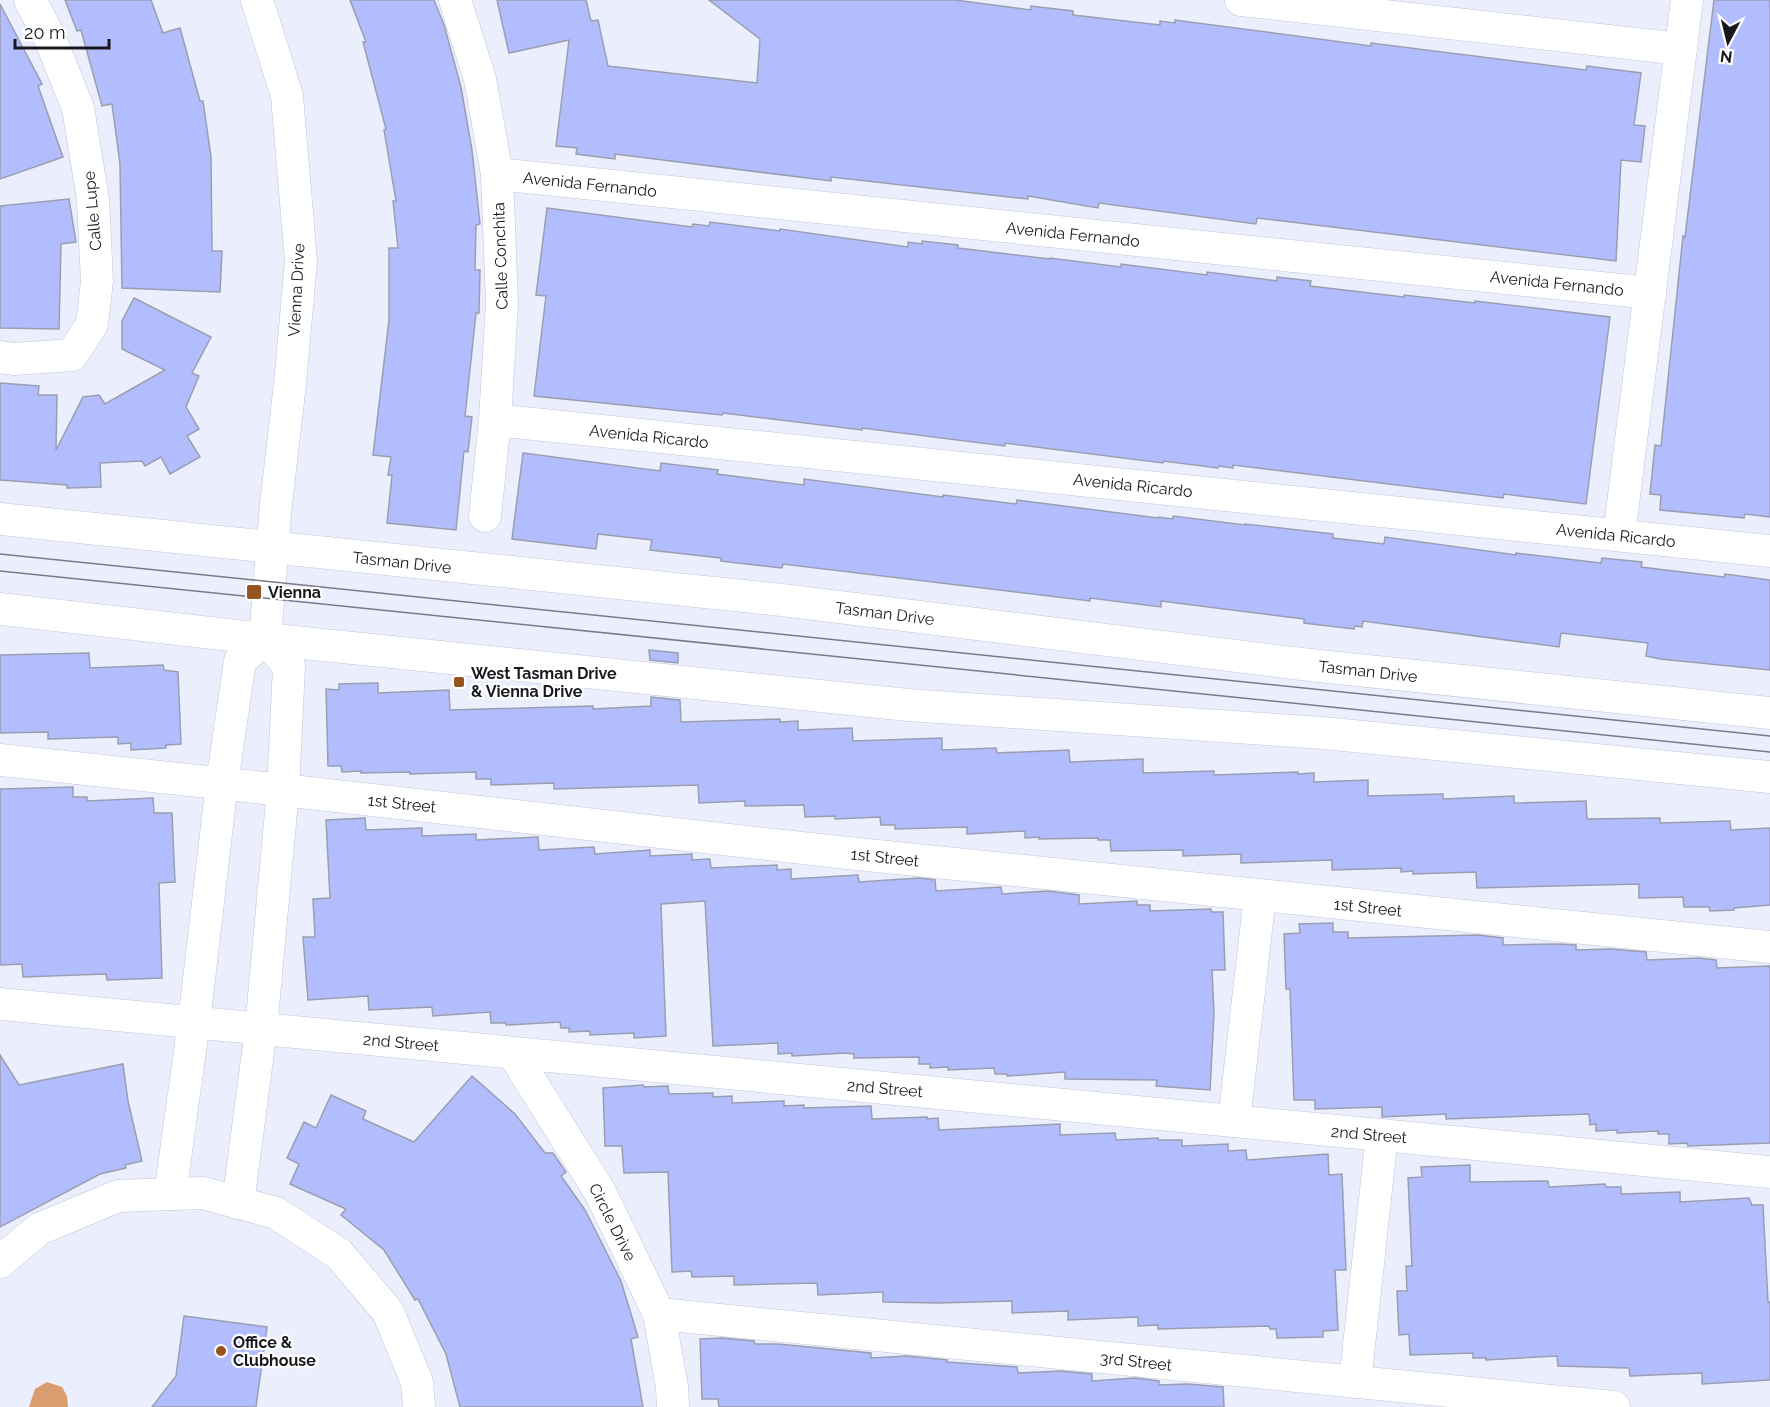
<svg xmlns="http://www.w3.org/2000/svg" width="1770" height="1407" font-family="Raleway,sans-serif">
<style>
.water{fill:#d99d70}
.building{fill:#b2bdfe;stroke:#9b9eaf;stroke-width:1.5}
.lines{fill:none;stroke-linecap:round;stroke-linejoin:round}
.minor-casing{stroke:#c2c5d8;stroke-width:33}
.minor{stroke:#fff;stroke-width:32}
.tram{stroke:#787a84;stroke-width:1.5}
.poi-dot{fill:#95551e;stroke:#fff;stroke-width:2}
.labels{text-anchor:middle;stroke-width:4.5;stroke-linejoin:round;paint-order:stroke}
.street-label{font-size:16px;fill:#18191f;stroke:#fff}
.poi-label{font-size:16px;font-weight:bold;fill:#18191f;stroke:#fff;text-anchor:start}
</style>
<rect width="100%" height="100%" fill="#ebeefd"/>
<path class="water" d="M 47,1382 L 62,1387 L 67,1396 L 68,1407 L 29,1407 L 35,1389 Z"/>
<g class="building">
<path d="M 65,0 L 151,0 L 163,33 L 180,28 L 200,101 L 203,101 L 211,157 L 212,251 L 222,251 L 220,292 L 122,288 L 120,164 L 112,104 L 102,106 L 81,30 L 77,31 Z"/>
<path d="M 350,0 L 434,0 L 444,25 L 461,87 L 472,150 L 480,224 L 476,225 L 475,270 L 480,270 L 479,313 L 476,313 L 465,416 L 472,417 L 468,452 L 464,451 L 456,530 L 387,523 L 392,475 L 388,475 L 391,457 L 373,455 L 389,320 L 389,248 L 398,248 L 393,201 L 396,201 L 384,130 L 386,129 L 363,42 L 366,42 Z"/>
<path d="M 497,0 L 586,0 L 591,21 L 598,20 L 608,66 L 757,83 L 760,39 L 709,0 L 955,0 L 1031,10 L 1031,6 L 1073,11 L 1073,15 L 1160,25 L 1160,21 L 1175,23 L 1175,20 L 1371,46 L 1371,43 L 1586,70 L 1587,66 L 1641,73 L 1634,125 L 1645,126 L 1641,162 L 1621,160 L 1616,261 L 1257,218 L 1256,224 L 1099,203 L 1098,208 L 1028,196 L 1028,199 L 831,177 L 831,181 L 615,154 L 615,159 L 576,154 L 577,148 L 556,146 L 569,40 L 509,53 Z"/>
<path d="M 1714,0 L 1770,0 L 1770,517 L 1745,514 L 1744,518 L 1660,510 L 1661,495 L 1650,494 L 1655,445 L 1661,446 L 1683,236 L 1685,237 Z"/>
<path d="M 0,4 L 42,84 L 38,86 L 63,157 L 0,179 Z"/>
<path d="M 69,199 L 76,242 L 61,244 L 59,329 L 0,328 L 0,206 Z"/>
<path d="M 547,208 L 692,227 L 693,224 L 709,226 L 710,222 L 780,231 L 780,229 L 908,247 L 908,242 L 922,244 L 922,241 L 958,245 L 958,248 L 1050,259 L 1050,258 L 1121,267 L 1121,264 L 1207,275 L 1207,272 L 1277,281 L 1277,277 L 1311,281 L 1310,286 L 1404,297 L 1404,295 L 1475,303 L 1475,301 L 1610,317 L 1586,504 L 1504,494 L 1503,498 L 1233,465 L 1233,468 L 1219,466 L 1218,468 L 1163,461 L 1163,463 L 1005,443 L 1005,446 L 862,428 L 862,430 L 723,413 L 722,415 L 534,396 L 546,296 L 536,295 Z"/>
<path d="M 134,298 L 211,337 L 192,373 L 199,376 L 186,407 L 199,429 L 187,436 L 200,457 L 170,474 L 161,457 L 145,466 L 142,461 L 100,463 L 101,487 L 67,488 L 67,485 L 0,480 L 0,383 L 39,386 L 38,395 L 57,395 L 56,450 L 83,397 L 99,395 L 105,404 L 165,370 L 122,349 L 122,321 Z"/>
<path d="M 523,453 L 660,471 L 661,463 L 718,470 L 717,474 L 804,485 L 804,479 L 943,497 L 943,495 L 1016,504 L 1017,500 L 1158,518 L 1158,517 L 1173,519 L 1173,516 L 1245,525 L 1245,524 L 1333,534 L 1333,538 L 1384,544 L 1385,537 L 1516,555 L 1516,553 L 1601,563 L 1602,558 L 1642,562 L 1641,567 L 1724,577 L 1725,574 L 1770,580 L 1770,670 L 1660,659 L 1646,656 L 1648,643 L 1561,633 L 1559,647 L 1363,621 L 1362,627 L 1355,626 L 1354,629 L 1304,623 L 1304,619 L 1161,601 L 1161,607 L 1090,598 L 1090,601 L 783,564 L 782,568 L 721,561 L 721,558 L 650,550 L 652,540 L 598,534 L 596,549 L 512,539 Z"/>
<path d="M 649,650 L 678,653 L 678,663 L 650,660 Z"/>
<path d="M 89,653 L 90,668 L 163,665 L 164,670 L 178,672 L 181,744 L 166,745 L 166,748 L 131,750 L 131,743 L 118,744 L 118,737 L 48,739 L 48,732 L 0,733 L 0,655 Z"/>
<path d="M 378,683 L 378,693 L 449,690 L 450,710 L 593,706 L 593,709 L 651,706 L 651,697 L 680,700 L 681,722 L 780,719 L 780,722 L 798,721 L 798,730 L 852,728 L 853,741 L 942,738 L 942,750 L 996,748 L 997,753 L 1069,750 L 1070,762 L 1143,759 L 1143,773 L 1214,771 L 1214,775 L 1298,772 L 1298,774 L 1314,773 L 1314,782 L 1368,780 L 1368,796 L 1443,794 L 1443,799 L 1514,796 L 1514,803 L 1586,801 L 1587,819 L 1660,818 L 1660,823 L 1730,821 L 1731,830 L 1770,828 L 1770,905 L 1734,908 L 1734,910 L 1710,911 L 1709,907 L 1684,907 L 1683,897 L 1639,898 L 1639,884 L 1477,888 L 1476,872 L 1413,874 L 1413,871 L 1401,872 L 1401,868 L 1332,870 L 1332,860 L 1241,863 L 1241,854 L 1183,856 L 1183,850 L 1111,851 L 1110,840 L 1098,840 L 1098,838 L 1039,839 L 1039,837 L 1025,838 L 1025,831 L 967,834 L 967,827 L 895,829 L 895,825 L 881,825 L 880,817 L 835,819 L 835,816 L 805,817 L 804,805 L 745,806 L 745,801 L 699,803 L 698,785 L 554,789 L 554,783 L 491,785 L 491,779 L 476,779 L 476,772 L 410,774 L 410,772 L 361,773 L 361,771 L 342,772 L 341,766 L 328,766 L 326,689 L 339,690 L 339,684 Z"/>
<path d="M 73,787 L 73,797 L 87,797 L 87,801 L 153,798 L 154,813 L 172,813 L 175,882 L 159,883 L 162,978 L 107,980 L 106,974 L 23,977 L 22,964 L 0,965 L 0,789 Z"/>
<path d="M 365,818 L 366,830 L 422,828 L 422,836 L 476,834 L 476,840 L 538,837 L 539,850 L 594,847 L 595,854 L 650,850 L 650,856 L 692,854 L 692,860 L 710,859 L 711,868 L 777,865 L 777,870 L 791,869 L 791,879 L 858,875 L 859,882 L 919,878 L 935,880 L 936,891 L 1001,887 L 1002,894 L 1048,891 L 1079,895 L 1079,904 L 1137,901 L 1137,905 L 1150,905 L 1150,911 L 1211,909 L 1211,912 L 1223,912 L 1225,970 L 1212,970 L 1214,1014 L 1210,1090 L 1156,1086 L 1157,1080 L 1065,1079 L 1065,1072 L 1007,1076 L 1007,1074 L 995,1074 L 994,1068 L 948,1070 L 948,1067 L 930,1068 L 930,1064 L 919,1064 L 919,1057 L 854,1058 L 854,1054 L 846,1053 L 792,1056 L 792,1053 L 778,1054 L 778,1043 L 713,1046 L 705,901 L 661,904 L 666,1036 L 634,1038 L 634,1033 L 590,1035 L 590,1031 L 569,1032 L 569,1028 L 561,1028 L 560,1022 L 506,1025 L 506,1023 L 491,1023 L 490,1012 L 433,1016 L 432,1007 L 369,1010 L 368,996 L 308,1000 L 303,937 L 315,937 L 313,899 L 330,898 L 326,820 Z"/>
<path d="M 1333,923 L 1333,932 L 1348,932 L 1348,938 L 1478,935 L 1503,938 L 1503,945 L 1558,944 L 1576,945 L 1576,950 L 1611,949 L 1646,952 L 1647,960 L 1699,958 L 1716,960 L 1717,968 L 1770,966 L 1770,1143 L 1688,1146 L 1687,1143 L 1669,1144 L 1669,1134 L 1658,1134 L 1658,1131 L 1617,1133 L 1617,1130 L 1596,1131 L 1596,1124 L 1590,1125 L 1589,1114 L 1446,1119 L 1446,1114 L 1382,1117 L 1382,1107 L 1315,1109 L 1315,1100 L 1294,1100 L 1290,989 L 1286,989 L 1284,934 L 1300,933 L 1299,924 Z"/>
<path d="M 0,1055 L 19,1085 L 123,1064 L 128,1101 L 142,1161 L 125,1165 L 126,1168 L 100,1174 L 0,1227 Z"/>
<path d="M 472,1076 L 515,1114 L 545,1153 L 553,1153 L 566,1172 L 561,1176 L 585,1210 L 621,1281 L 638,1337 L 631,1339 L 643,1407 L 460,1407 L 446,1354 L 418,1299 L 415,1300 L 384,1250 L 341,1215 L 346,1209 L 290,1184 L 299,1164 L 287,1158 L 304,1122 L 316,1128 L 331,1095 L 366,1111 L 363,1119 L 414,1142 Z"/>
<path d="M 643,1085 L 644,1087 L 668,1086 L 669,1094 L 713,1093 L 713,1097 L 732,1096 L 732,1103 L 784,1101 L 784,1106 L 804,1105 L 804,1108 L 871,1106 L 872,1119 L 927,1117 L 927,1119 L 938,1118 L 939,1130 L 1060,1124 L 1060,1135 L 1115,1133 L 1116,1140 L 1158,1138 L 1158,1140 L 1182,1140 L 1182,1146 L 1228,1144 L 1228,1151 L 1246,1150 L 1247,1160 L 1328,1154 L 1329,1175 L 1342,1174 L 1346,1270 L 1335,1270 L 1338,1330 L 1323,1331 L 1323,1337 L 1277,1338 L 1276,1329 L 1270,1329 L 1269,1326 L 1158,1329 L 1158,1325 L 1138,1326 L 1138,1317 L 1068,1320 L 1068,1311 L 1012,1313 L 1012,1301 L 939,1303 L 883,1302 L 883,1292 L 818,1295 L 817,1283 L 734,1285 L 734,1276 L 692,1277 L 691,1271 L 672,1272 L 668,1172 L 624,1173 L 622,1146 L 605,1146 L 603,1088 Z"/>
<path d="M 1470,1165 L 1470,1182 L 1548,1181 L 1549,1187 L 1605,1184 L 1606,1187 L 1621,1187 L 1621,1194 L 1680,1192 L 1680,1202 L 1749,1198 L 1752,1205 L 1763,1205 L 1768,1302 L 1770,1302 L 1770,1380 L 1702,1384 L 1702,1373 L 1630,1376 L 1629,1368 L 1558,1366 L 1557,1356 L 1486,1360 L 1486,1358 L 1473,1358 L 1473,1353 L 1410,1355 L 1409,1334 L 1399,1335 L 1397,1291 L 1407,1291 L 1406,1266 L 1412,1266 L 1408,1178 L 1422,1177 L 1421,1167 Z"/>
<path d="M 184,1316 L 267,1327 L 256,1407 L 152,1407 L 176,1376 Z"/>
<path d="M 722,1338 L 754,1341 L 755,1344 L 778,1344 L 871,1353 L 871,1358 L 907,1356 L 947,1360 L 947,1362 L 1017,1367 L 1018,1373 L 1060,1371 L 1092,1374 L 1092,1381 L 1135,1378 L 1159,1381 L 1159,1385 L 1188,1384 L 1223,1387 L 1224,1407 L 719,1407 L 718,1399 L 702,1399 L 700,1339 Z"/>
</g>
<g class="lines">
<g class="minor-casing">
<g id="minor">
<path d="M 257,0 L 287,96 L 301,261 L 290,384 L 276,504 L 265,639"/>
<path d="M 455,0 L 480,79 L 497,174 L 502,303 L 495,420 L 485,516"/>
<path d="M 1241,0 L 1681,49"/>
<path d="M 497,174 L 1650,293"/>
<path d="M 0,357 L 14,359 L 72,355 L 92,324 L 97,281 L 93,199 L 78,108 L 48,34 L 30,0"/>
<path d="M 495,420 L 1770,551"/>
<path d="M 0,519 L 782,600 L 1310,665 L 1770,713"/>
<path d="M 1619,535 L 1687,0"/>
<path d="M 0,609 L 265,639 L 908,705 L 1323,733 L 1770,777"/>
<path d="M 0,760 L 283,790 L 838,852 L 1770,947"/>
<path d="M 0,1004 L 1770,1172"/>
<path d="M 513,1053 L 600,1192 L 659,1314 L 672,1387 L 673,1407"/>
<path d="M 1234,1121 L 1260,896"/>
<path d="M 170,1194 L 194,1022 L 222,783 L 240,661 L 265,639"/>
<path d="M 238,1203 L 261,1029 L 283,790 L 289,666 L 265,639"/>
<path d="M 0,1262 L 39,1229 L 118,1196 L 203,1193 L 276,1213 L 339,1254 L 388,1312 L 417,1382 L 419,1407"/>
<path d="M 659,1314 L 1614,1407"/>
<path d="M 1355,1382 L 1382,1135"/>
</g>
</g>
<use href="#minor" class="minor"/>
<g class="tram">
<path d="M 0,554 L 1770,736"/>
<path d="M 0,571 L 1770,752"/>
</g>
</g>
<g class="poi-dot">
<rect x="246" y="584" width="16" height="16" rx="3"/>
<rect x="453" y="676" width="12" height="12" rx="3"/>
<circle cx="221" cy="1351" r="6"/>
</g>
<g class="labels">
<g class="street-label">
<text transform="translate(590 184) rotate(6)" y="6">Avenida Fernando</text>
<text transform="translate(92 211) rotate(-95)" y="6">Calle Lupe</text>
<text transform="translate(1073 234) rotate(6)" y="6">Avenida Fernando</text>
<text transform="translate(500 256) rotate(-92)" y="6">Calle Conchita</text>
<text transform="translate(1557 283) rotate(6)" y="6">Avenida Fernando</text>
<text transform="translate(296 290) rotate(-87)" y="6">Vienna Drive</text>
<text transform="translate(649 436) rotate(6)" y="6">Avenida Ricardo</text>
<text transform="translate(1133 485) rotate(6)" y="6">Avenida Ricardo</text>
<text transform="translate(1616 535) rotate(6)" y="6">Avenida Ricardo</text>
<text transform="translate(402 562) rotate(6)" y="6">Tasman Drive</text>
<text transform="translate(885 613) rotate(7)" y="6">Tasman Drive</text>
<text transform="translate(1368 671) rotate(6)" y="6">Tasman Drive</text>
<text transform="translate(402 803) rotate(6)" y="6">1st Street</text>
<text transform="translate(885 857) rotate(6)" y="6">1st Street</text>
<text transform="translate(1368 907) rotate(6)" y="6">1st Street</text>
<text transform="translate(401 1042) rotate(5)" y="6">2nd Street</text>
<text transform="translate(885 1088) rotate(5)" y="6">2nd Street</text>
<text transform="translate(1369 1134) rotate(5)" y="6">2nd Street</text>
<text transform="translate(613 1222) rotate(63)" y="6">Circle Drive</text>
<text transform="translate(1136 1361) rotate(6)" y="6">3rd Street</text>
</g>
<g class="poi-label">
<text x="268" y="598">Vienna</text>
<text x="471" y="679">West Tasman Drive<tspan x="471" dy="18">&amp; Vienna Drive</tspan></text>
<text x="233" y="1348">Office &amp;<tspan x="233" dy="18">Clubhouse</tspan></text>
</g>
</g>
<g transform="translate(1728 42) rotate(187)" stroke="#ffffff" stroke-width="4.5" paint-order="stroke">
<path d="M0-4.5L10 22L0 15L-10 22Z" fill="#18191f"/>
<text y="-9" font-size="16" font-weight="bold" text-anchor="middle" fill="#18191f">N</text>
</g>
<path d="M15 39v9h94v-9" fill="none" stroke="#18191f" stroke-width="3"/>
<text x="24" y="39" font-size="18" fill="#18191f" stroke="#ffffff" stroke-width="4.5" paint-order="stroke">20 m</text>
</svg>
